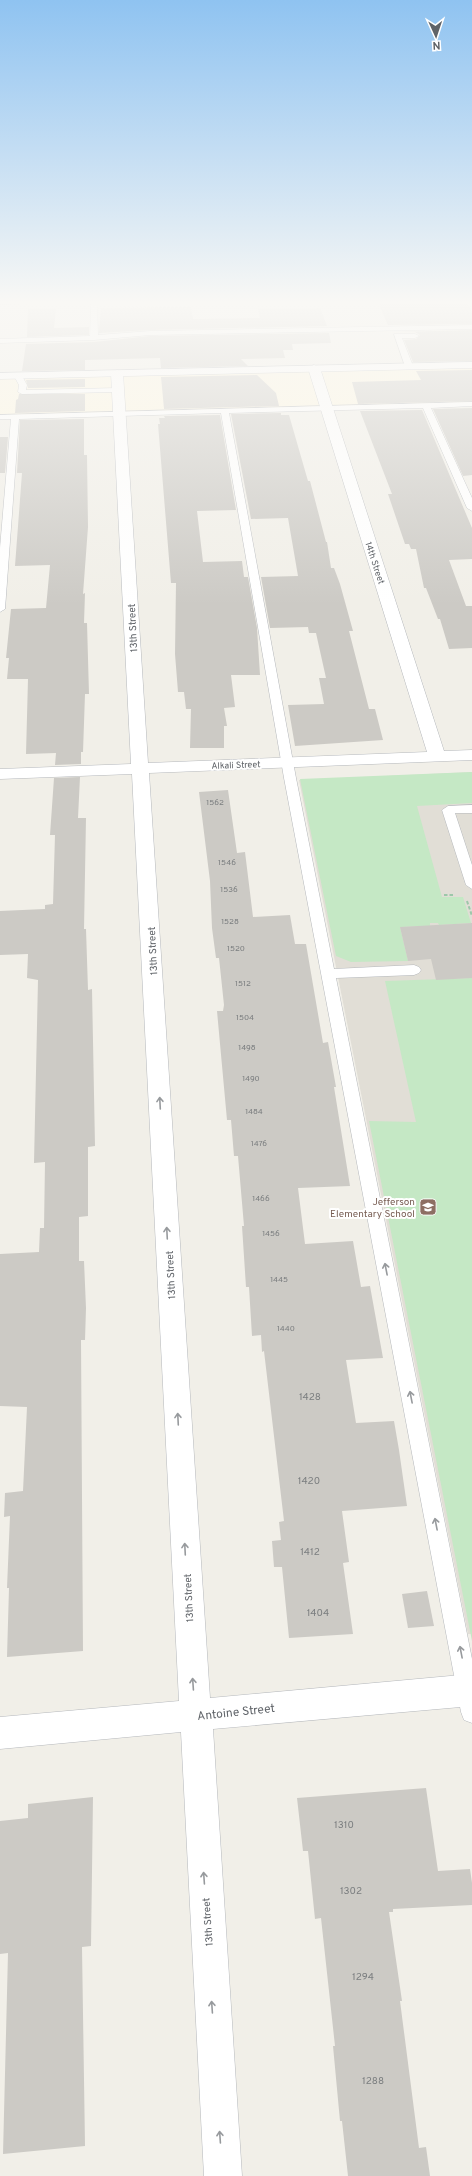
<svg xmlns="http://www.w3.org/2000/svg" width="472" height="2176" font-family="Overpass,sans-serif">
<style>
.commercial{fill:#fef7e0}
.education{fill:#e1ded6}
.green{fill:#c5e8c5}
.building{fill:#cccac5}
.lines{fill:none;stroke-linecap:round;stroke-linejoin:round}
.lane-casing{stroke:#b5b8bc;stroke-width:1}
.street-casing{stroke:#b5b8bc;stroke-width:1}
.secondary-casing{stroke:#b6babf;stroke-width:1}
.path{stroke:#9cc7a9;stroke-width:2;stroke-dasharray:3.5 2;stroke-linecap:butt}
.lane{fill:#fff;fill-rule:evenodd}
.street{fill:#fff;fill-rule:evenodd}
.secondary{fill:#fff;fill-rule:evenodd}
.oneway{stroke:#979a9d}
.labels{text-anchor:middle;stroke-width:4;stroke-linejoin:round;paint-order:stroke}
.number-label{font-size:8px;fill:#7a7d7f}
.far-street-label{font-size:9px;fill:#5f6368;stroke:#fff}
.street-label{font-size:10px;fill:#5f6368;stroke:#fff}
.education-label{font-size:10px;fill:#785e54;stroke:#fff;text-anchor:end}
.near-number-label{font-size:10px;fill:#7a7d7f}
.near-street-label{font-size:12px;fill:#5f6368;stroke:#fff}
</style>
<rect width="100%" height="100%" fill="#f1efe8"/>
<path class="commercial" d="M 472,365 L 472,404 L 0,417 L 0,376 Z"/>
<path class="education" d="M 472,772 L 472,1634 L 468,1634 L 299,780 Z"/>
<g class="green">
<path d="M 472,772 L 472,803 L 417,806 L 442,897 L 463,897 L 471,923 L 439,925 L 438,923 L 430,923 L 430,926 L 400,927 L 408,961 L 351,962 L 336,956 L 300,779 Z"/>
<path d="M 472,978 L 472,1641 L 369,1121 L 416,1122 L 385,981 Z"/>
</g>
<g class="building">
<path d="M 466,301 L 472,312 L 472,324 L 388,325 L 378,303 Z"/>
<path d="M 191,307 L 193,319 L 260,318 L 258,309 L 320,308 L 327,326 L 150,330 L 99,333 L 101,308 Z"/>
<path d="M 28,309 L 56,309 L 54,328 L 89,327 L 89,335 L 27,337 Z"/>
<path d="M 472,330 L 472,361 L 413,362 L 404,340 L 416,339 L 420,335 L 415,332 L 398,332 Z"/>
<path d="M 329,333 L 331,343 L 292,344 L 293,350 L 283,350 L 285,358 L 241,359 L 248,366 L 161,368 L 160,358 L 85,360 L 85,370 L 22,371 L 26,344 L 94,342 L 150,336 Z"/>
<path d="M 472,370 L 472,401 L 358,404 L 352,382 L 421,380 L 416,371 Z"/>
<path d="M 257,375 L 276,393 L 279,406 L 164,409 L 161,377 Z"/>
<path d="M 85,379 L 85,387 L 28,388 L 26,380 Z"/>
<path d="M 19,394 L 85,394 L 85,411 L 15,413 L 16,400 L 18,399 Z"/>
<path d="M 472,408 L 472,475 L 463,476 L 433,409 Z"/>
<path d="M 422,410 L 472,528 L 472,559 L 449,560 L 466,606 L 472,606 L 472,648 L 449,649 L 440,619 L 438,619 L 426,588 L 424,588 L 416,549 L 411,549 L 409,544 L 405,544 L 388,494 L 392,494 L 360,411 Z"/>
<path d="M 281,413 L 281,415 L 289,415 L 308,481 L 310,481 L 326,542 L 327,542 L 331,568 L 334,568 L 340,584 L 353,631 L 349,631 L 369,709 L 375,709 L 383,740 L 295,746 L 288,705 L 324,704 L 319,678 L 326,678 L 316,633 L 309,633 L 308,627 L 270,628 L 261,577 L 298,576 L 288,518 L 251,519 L 231,414 Z"/>
<path d="M 220,415 L 236,510 L 197,511 L 203,562 L 242,561 L 244,577 L 248,577 L 257,628 L 260,675 L 231,675 L 235,707 L 224,708 L 227,726 L 224,726 L 224,748 L 190,748 L 191,709 L 186,709 L 184,692 L 178,692 L 175,654 L 176,583 L 171,583 L 158,424 L 160,424 L 159,418 L 165,418 L 164,416 Z"/>
<path d="M 84,419 L 84,455 L 87,455 L 88,527 L 83,594 L 85,593 L 84,623 L 87,623 L 89,694 L 85,694 L 83,752 L 81,752 L 81,764 L 55,765 L 56,753 L 26,754 L 28,679 L 7,679 L 9,658 L 6,658 L 11,609 L 46,608 L 50,565 L 15,566 L 22,473 L 17,473 L 20,420 Z"/>
<path d="M 0,437 L 8,437 L 5,473 L 0,473 Z"/>
<path d="M 80,777 L 78,818 L 86,818 L 84,929 L 86,929 L 88,990 L 92,989 L 95,1146 L 88,1147 L 88,1216 L 79,1217 L 79,1261 L 84,1261 L 86,1308 L 85,1340 L 81,1340 L 83,1651 L 7,1657 L 9,1588 L 7,1588 L 10,1516 L 4,1517 L 5,1493 L 23,1491 L 27,1407 L 0,1406 L 0,1254 L 39,1252 L 40,1228 L 44,1228 L 45,1162 L 34,1163 L 38,980 L 27,978 L 28,954 L 0,955 L 0,911 L 45,909 L 45,905 L 53,904 L 55,835 L 50,835 L 54,778 Z"/>
<path d="M 228,790 L 237,853 L 245,852 L 253,917 L 290,915 L 295,944 L 306,944 L 323,1043 L 328,1042 L 336,1087 L 334,1087 L 350,1186 L 298,1188 L 305,1244 L 353,1241 L 361,1287 L 370,1286 L 383,1358 L 346,1360 L 356,1423 L 394,1421 L 399,1450 L 407,1506 L 342,1511 L 349,1562 L 343,1563 L 353,1634 L 289,1638 L 282,1567 L 274,1567 L 272,1541 L 281,1540 L 279,1522 L 284,1521 L 264,1351 L 262,1352 L 261,1335 L 252,1336 L 249,1287 L 246,1287 L 242,1226 L 244,1226 L 238,1156 L 234,1156 L 231,1120 L 227,1120 L 217,1011 L 223,1011 L 224,1005 L 219,958 L 216,958 L 212,928 L 210,881 L 199,792 Z"/>
<path d="M 472,923 L 472,978 L 436,980 L 431,959 L 408,961 L 400,927 Z"/>
<path d="M 427,1591 L 434,1626 L 408,1628 L 402,1594 Z"/>
<path d="M 426,1788 L 438,1871 L 470,1869 L 472,1883 L 472,1905 L 393,1909 L 393,1912 L 389,1912 L 402,2001 L 400,2001 L 419,2148 L 426,2147 L 430,2176 L 348,2176 L 342,2121 L 340,2121 L 333,2046 L 335,2046 L 321,1918 L 315,1919 L 308,1851 L 303,1851 L 297,1798 Z"/>
<path d="M 93,1797 L 91,1946 L 82,1947 L 85,2146 L 3,2154 L 8,1953 L 0,1954 L 0,1821 L 28,1818 L 28,1804 Z"/>
</g>
<g class="lines">
<g class="lane-casing">
<g id="lane">
<path d="M 91,300 L 97,300 L 98,335 L 150,331 L 472,325 L 472,329 L 150,335 L 94,340 L 0,343 L 0,339 L 90,336 Z"/>
<path d="M 394,334 L 415,334 L 419,336 L 415,338 L 402,338 L 413,366 L 412,368 L 405,366 Z"/>
<path d="M 15,374 L 21,374 L 27,385 L 26,390 L 118,388 L 122,390 L 118,392 L 22,394 L 18,392 L 19,385 L 14,376 Z"/>
<path d="M 472,402 L 472,406 L 431,408 L 472,498 L 472,511 L 467,508 L 423,408 L 229,413 L 296,778 L 334,969 L 414,965 L 419,967 L 421,970 L 419,973 L 414,975 L 336,978 L 472,1659 L 472,1723 L 464,1720 L 461,1712 L 284,778 L 221,413 L 19,419 L 5,609 L 0,612 L 0,548 L 11,419 L 0,419 L 0,415 Z"/>
<path d="M 472,805 L 472,813 L 455,813 L 472,865 L 472,889 L 466,885 L 442,810 L 448,806 Z"/>
</g>
</g>
<g class="street-casing">
<g id="street">
<path d="M 0,300 L 62,300 L 57,303 L 0,304 Z"/>
<path d="M 314,365 L 320,368 L 444,751 L 472,750 L 472,760 L 149,773 L 210,1698 L 472,1674 L 472,1706 L 213,1729 L 242,2176 L 204,2176 L 181,1732 L 0,1749 L 0,1717 L 179,1701 L 132,774 L 0,779 L 0,769 L 131,764 L 111,373 L 117,370 L 123,373 L 148,763 L 427,752 L 308,368 Z"/>
</g>
</g>
<g class="secondary-casing">
<path id="secondary" d="M 472,362 L 472,368 L 0,379 L 0,373 Z"/>
</g>
<g class="path">
<path d="M 444,895 L 455,895"/>
<path d="M 467,901 L 472,916"/>
</g>
<use href="#lane" class="lane"/>
<use href="#street" class="street"/>
<use href="#secondary" class="secondary"/>
</g>
<defs><path id="oneway-shaft" d="M-6 0H5M1.5-3L5.5 0L1.5 3" fill="none" stroke-width="1.6" stroke-linecap="round" stroke-linejoin="round"/></defs>
<g class="oneway">
<use href="#oneway-shaft" transform="translate(160 1103) rotate(-93)"/>
<use href="#oneway-shaft" transform="translate(167 1233) rotate(-93)"/>
<use href="#oneway-shaft" transform="translate(386 1269) rotate(-101)"/>
<use href="#oneway-shaft" transform="translate(411 1397) rotate(-101)"/>
<use href="#oneway-shaft" transform="translate(178 1419) rotate(-93)"/>
<use href="#oneway-shaft" transform="translate(436 1524) rotate(-101)"/>
<use href="#oneway-shaft" transform="translate(185 1549) rotate(-93)"/>
<use href="#oneway-shaft" transform="translate(461 1652) rotate(-101)"/>
<use href="#oneway-shaft" transform="translate(193 1684) rotate(-94)"/>
<use href="#oneway-shaft" transform="translate(204 1878) rotate(-94)"/>
<use href="#oneway-shaft" transform="translate(212 2007) rotate(-94)"/>
<use href="#oneway-shaft" transform="translate(220 2137) rotate(-94)"/>
</g>
<linearGradient id="sky" x2="0" y2="1"><stop stop-color="#8fc3f1"/><stop offset="0.5" stop-color="#f9f8f5"/><stop offset="1" stop-color="#f9f8f5" stop-opacity="0"/></linearGradient>
<rect width="472" height="605" fill="url(#sky)"/>
<defs>
<g id="school-square" transform="scale(0.9)"><rect x="-9" y="-9" width="18" height="18" rx="4" fill="#8d6e63" stroke="#fff"/><path d="M0-5L7-2L0 1L-7-2ZM-4 1L0 2.5L4 1V4Q0 6-4 4Z" fill="#fff"/></g>
</defs>
<g fill-rule="evenodd">
<use href="#school-square" x="428" y="1207"/>
</g>
<g class="labels">
<g class="number-label">
<text x="215" y="805">1562</text>
<text x="227" y="865">1546</text>
<text x="229" y="892">1536</text>
<text x="230" y="924">1528</text>
<text x="236" y="951">1520</text>
<text x="243" y="986">1512</text>
<text x="245" y="1020">1504</text>
<text x="247" y="1050">1498</text>
<text x="251" y="1081">1490</text>
<text x="254" y="1114">1484</text>
<text x="259" y="1146">1476</text>
<text x="261" y="1201">1466</text>
<text x="271" y="1236">1456</text>
<text x="279" y="1282">1445</text>
<text x="286" y="1331">1440</text>
</g>
<g class="far-street-label">
<text transform="translate(375 563) rotate(72)" y="3">14th Street</text>
<text transform="translate(236 765) rotate(-2)" y="3">Alkali Street</text>
</g>
<g class="street-label">
<text transform="translate(132 628) rotate(-93)" y="4">13th Street</text>
<text transform="translate(152 951) rotate(-93)" y="4">13th Street</text>
<text transform="translate(170 1275) rotate(-93)" y="4">13th Street</text>
<text transform="translate(188 1598) rotate(-93)" y="4">13th Street</text>
<text transform="translate(207 1922) rotate(-94)" y="4">13th Street</text>
</g>
<g class="education-label">
<text x="415" y="1205">Jefferson<tspan x="415" dy="12">Elementary School</tspan></text>
</g>
<g class="near-number-label">
<text x="310" y="1400">1428</text>
<text x="309" y="1484">1420</text>
<text x="310" y="1555">1412</text>
<text x="318" y="1616">1404</text>
<text x="344" y="1828">1310</text>
<text x="351" y="1894">1302</text>
<text x="363" y="1980">1294</text>
<text x="373" y="2084">1288</text>
</g>
<g class="near-street-label">
<text transform="translate(236 1712) rotate(-6)" y="4">Antoine Street</text>
</g>
</g>
<g transform="translate(436 36) rotate(177)" stroke="#ffffff" stroke-width="3" paint-order="stroke">
<path d="M0-3L7 15L0 10L-7 15Z" fill="#5f6368"/>
<text y="-6" font-size="11" font-weight="bold" text-anchor="middle" fill="#5f6368">N</text>
</g>
</svg>
